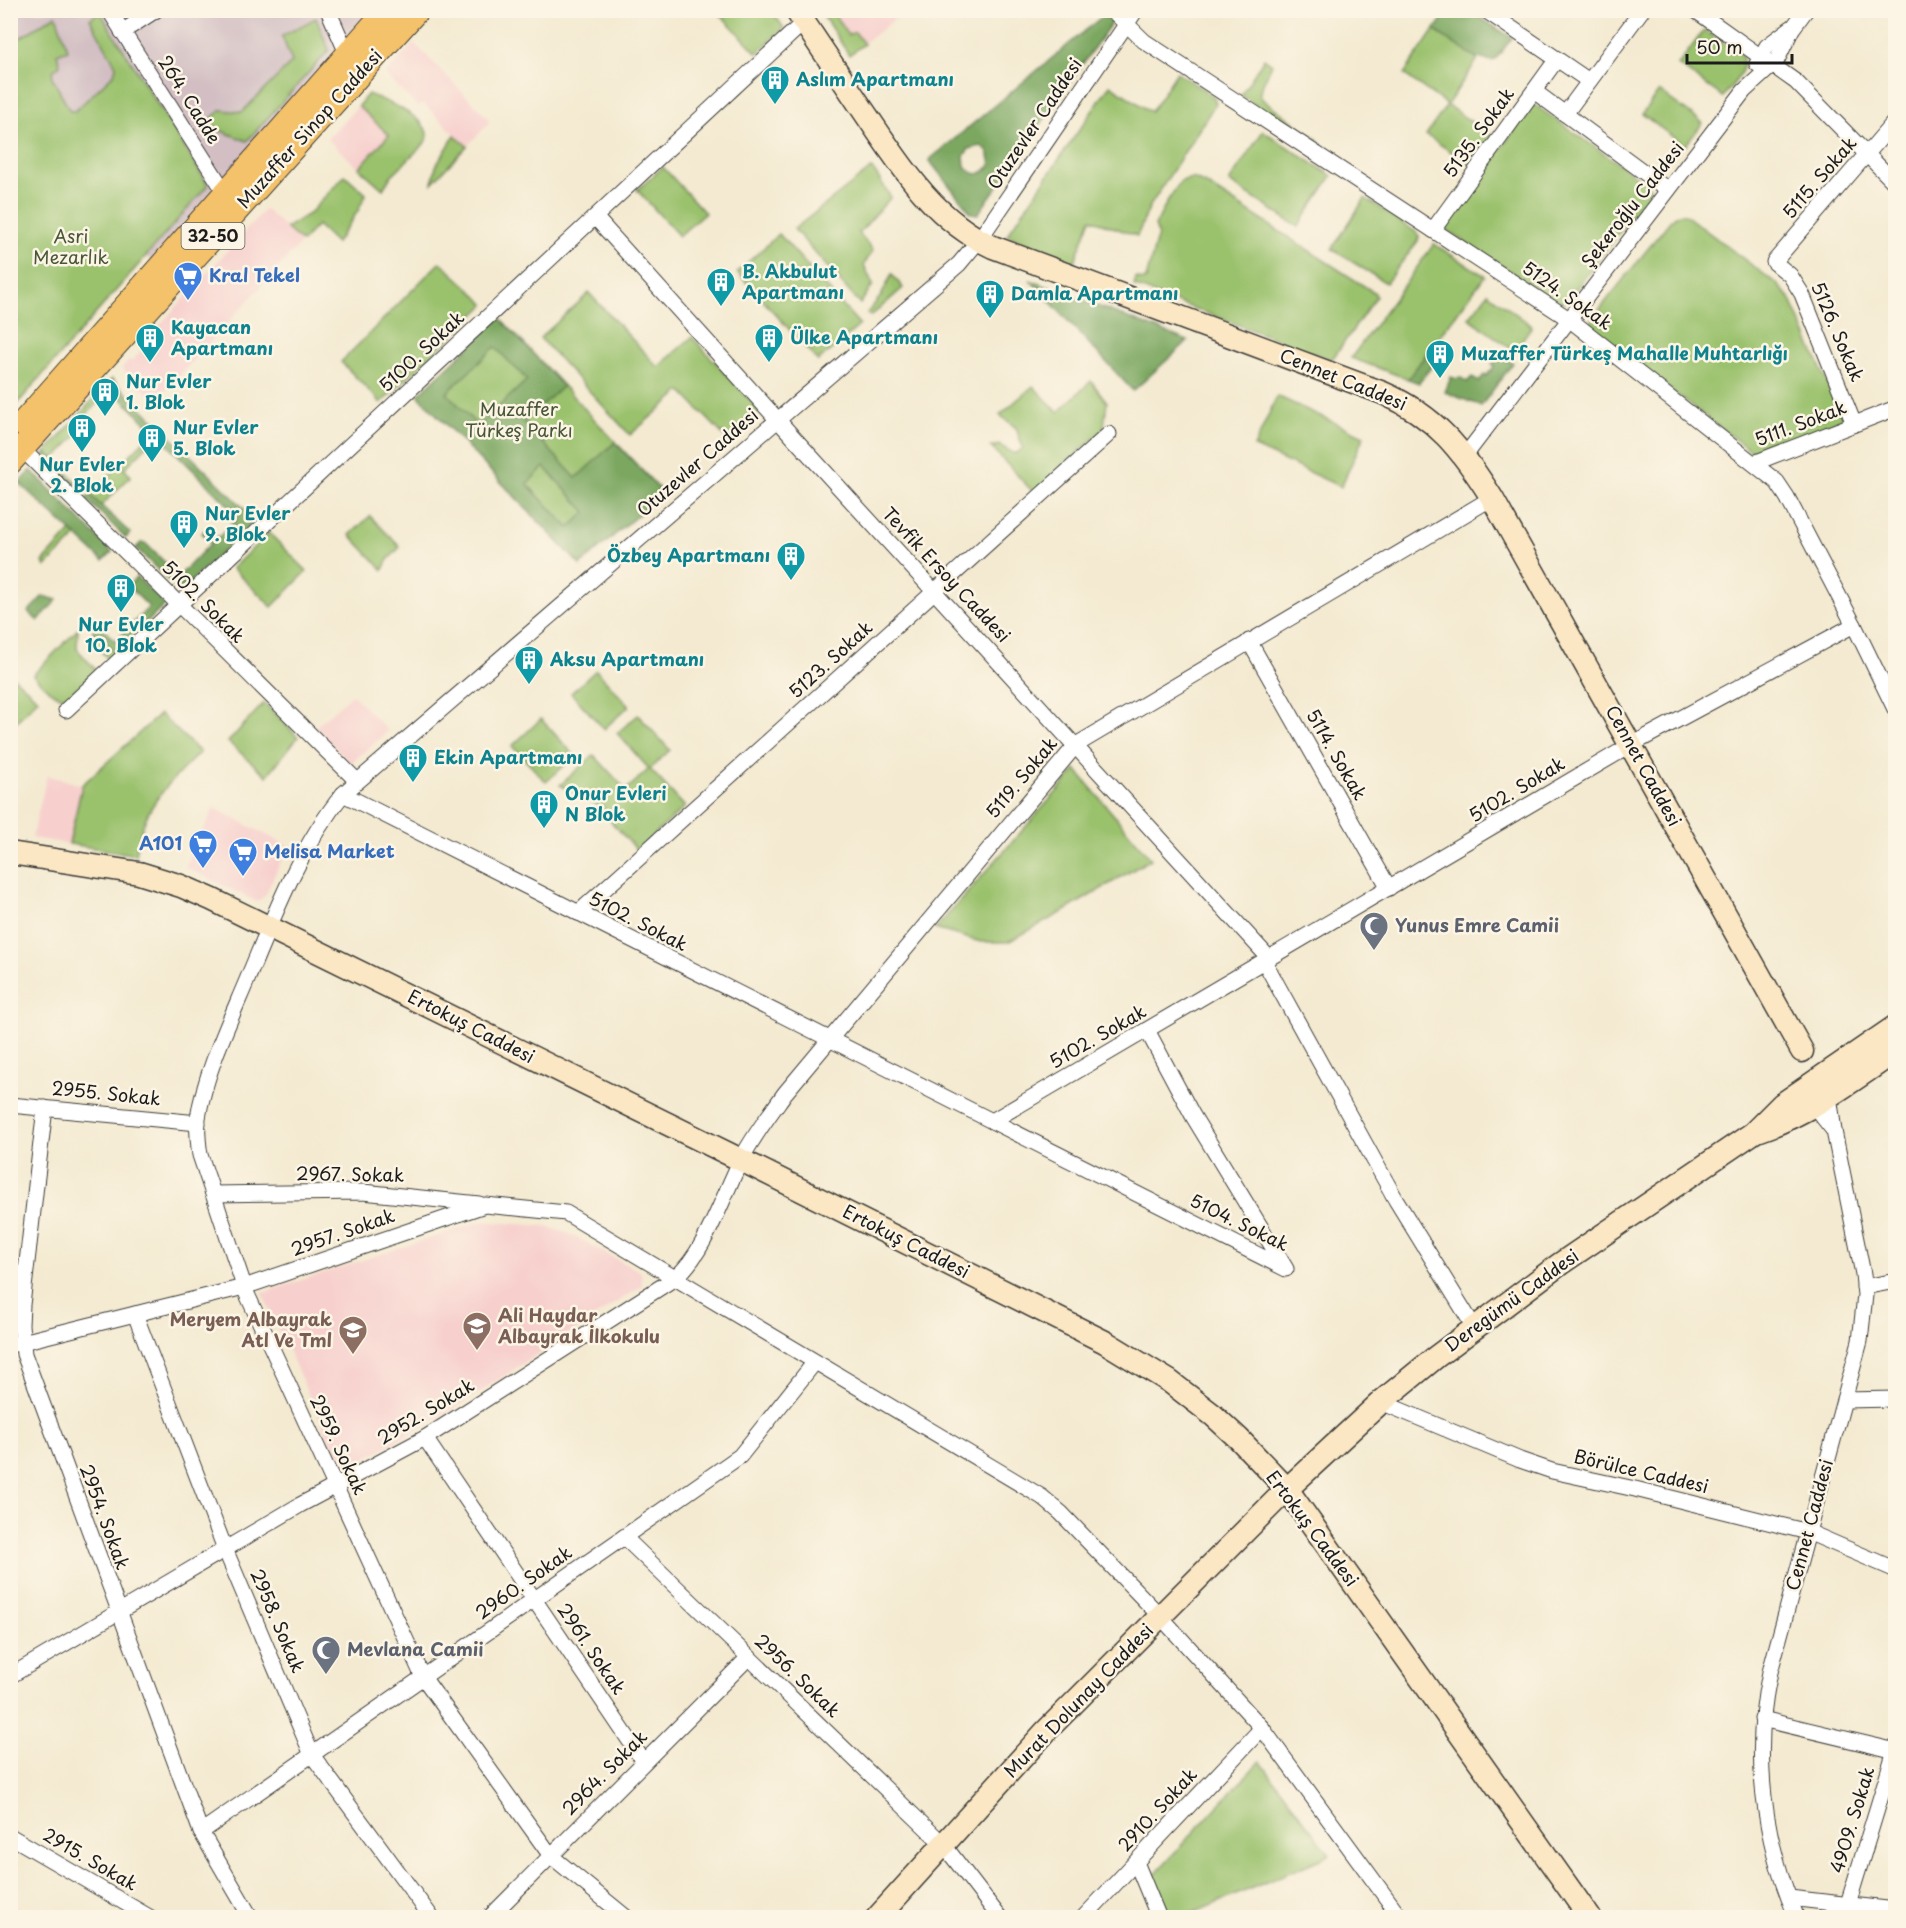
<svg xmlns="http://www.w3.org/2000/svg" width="1906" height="1928" font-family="'Playpen Sans',sans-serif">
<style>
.built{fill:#f7d0cd}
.industrial{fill:#d2bec3}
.green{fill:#9ac16c;stroke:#5b6e44;stroke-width:1.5}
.forest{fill:#7ba760;stroke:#4c623e;stroke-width:1.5;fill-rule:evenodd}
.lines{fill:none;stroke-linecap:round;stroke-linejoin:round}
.street-casing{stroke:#3c3b37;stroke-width:17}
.secondary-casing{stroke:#3c3b37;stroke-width:25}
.primary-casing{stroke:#3c3b37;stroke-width:26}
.street{stroke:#fff;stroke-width:15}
.secondary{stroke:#fbe7c3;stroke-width:22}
.primary{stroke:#f4c26a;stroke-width:24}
.labels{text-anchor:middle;stroke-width:5;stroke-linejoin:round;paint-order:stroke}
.shield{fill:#fcf5e5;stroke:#5f5d58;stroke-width:1.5}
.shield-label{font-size:16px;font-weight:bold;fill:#1c1c1c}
.culture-label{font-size:18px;font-weight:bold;fill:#0d838f;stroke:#fcf5e5;text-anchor:start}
.street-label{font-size:18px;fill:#1c1c1c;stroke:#fcf5e5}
.park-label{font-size:18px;fill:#485638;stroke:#fcf5e5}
.shop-label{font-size:18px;font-weight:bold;fill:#366cbe;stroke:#fcf5e5;text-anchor:start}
.worship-label{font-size:18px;font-weight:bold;fill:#5b616d;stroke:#fcf5e5;text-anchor:start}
.education-label{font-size:18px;font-weight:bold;fill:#785e54;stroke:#fcf5e5;text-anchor:start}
</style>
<rect width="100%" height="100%" fill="#fcf5e5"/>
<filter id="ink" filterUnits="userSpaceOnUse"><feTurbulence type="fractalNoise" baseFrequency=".0167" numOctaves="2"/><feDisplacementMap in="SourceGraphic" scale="12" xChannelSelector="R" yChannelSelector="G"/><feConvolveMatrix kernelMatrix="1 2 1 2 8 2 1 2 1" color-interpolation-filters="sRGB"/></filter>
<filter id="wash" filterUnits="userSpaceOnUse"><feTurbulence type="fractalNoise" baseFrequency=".008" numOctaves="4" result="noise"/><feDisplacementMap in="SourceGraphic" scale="24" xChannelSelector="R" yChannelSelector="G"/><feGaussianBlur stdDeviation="1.35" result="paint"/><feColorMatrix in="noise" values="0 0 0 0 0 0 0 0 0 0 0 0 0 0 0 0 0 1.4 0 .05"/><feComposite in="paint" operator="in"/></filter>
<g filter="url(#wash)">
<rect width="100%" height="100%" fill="#f4ead1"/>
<g class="built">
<path d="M 820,11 L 905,11 L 849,55 Z"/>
<path d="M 414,43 L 489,119 L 488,125 L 467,146 L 423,103 L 418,107 L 385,75 Z"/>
<path d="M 358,106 L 389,135 L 359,168 L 327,139 Z"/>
<path d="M 265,209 L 302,242 L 156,401 L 122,368 L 129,360 L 132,361 L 151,340 L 149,337 Z"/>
<path d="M 352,694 L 388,731 L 351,763 L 315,727 Z"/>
<path d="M 47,775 L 82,785 L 69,844 L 32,838 Z"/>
<path d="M 214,808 L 288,846 L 265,896 L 257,902 L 185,867 Z"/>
<path d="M 482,1221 L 544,1226 L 570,1234 L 641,1272 L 642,1286 L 440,1418 L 343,1470 L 262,1293 Z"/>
</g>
<path class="industrial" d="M 11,11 L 374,11 L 150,261 L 11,42 Z"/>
<g class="green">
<path d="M 717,11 L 772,11 L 784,28 L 757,53 Z"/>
<path d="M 820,11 L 832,11 L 848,35 L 855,32 L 864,44 L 849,55 Z"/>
<path d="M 100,12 L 208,185 L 11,411 L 11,42 L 12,43 L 56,15 L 68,50 L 57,54 L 60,65 L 53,71 L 52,77 L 70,111 L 75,111 L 114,74 L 116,66 L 90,19 Z"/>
<path d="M 316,18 L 329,50 L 247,141 L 219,130 L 208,121 L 221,110 L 242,112 L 292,62 L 282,36 Z"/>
<path d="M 1434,30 L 1478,59 L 1447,105 L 1492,136 L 1471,165 L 1426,135 L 1447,105 L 1404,74 Z"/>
<path d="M 1704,30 L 1741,55 C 1750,70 1731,85 1723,97 L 1678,65 Z"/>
<path d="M 1264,58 L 1272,64 L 1260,91 L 1261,98 L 1318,140 L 1320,149 L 1241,95 Z"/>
<path d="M 1177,72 L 1214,97 L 1216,103 L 1150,206 L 1137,236 L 1091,219 L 1074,263 L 1007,235 L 1110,85 L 1151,112 Z"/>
<path d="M 1659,91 L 1703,123 L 1685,146 L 1642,114 Z"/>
<path d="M 368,94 C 383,100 441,121 424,144 L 391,176 L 383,189 L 359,168 L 389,135 L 358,106 Z"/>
<path d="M 1535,105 L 1646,183 L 1650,187 L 1649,193 L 1567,301 L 1558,303 L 1445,229 L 1446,224 L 1532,106 Z"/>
<path d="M 1263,131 L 1332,176 L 1298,227 L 1229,182 Z"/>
<path d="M 455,135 L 467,146 L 432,183 L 436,166 Z"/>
<path d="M 663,167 L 705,213 L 679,236 L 637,190 Z"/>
<path d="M 872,168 L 891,197 L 859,233 L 873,250 L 864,265 L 873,285 L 860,304 L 794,229 Z"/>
<path d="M 345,175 L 366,194 L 358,211 L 336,243 L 317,225 L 302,242 L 286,228 L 310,213 Z"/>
<path d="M 1192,178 L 1206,184 L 1375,293 L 1376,297 L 1333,358 L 1329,359 L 1134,286 L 1136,278 L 1143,280 L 1146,279 L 1158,234 L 1155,226 L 1168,200 L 1181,181 Z"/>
<path d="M 1365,198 L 1416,232 L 1419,236 L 1418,241 L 1386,283 L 1332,249 Z"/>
<path d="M 1678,214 L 1684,214 L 1777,284 L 1790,298 L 1843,419 L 1753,453 L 1591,329 L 1591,320 L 1670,221 Z"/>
<path d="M 779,234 L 860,325 L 818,361 L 737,272 Z"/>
<path d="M 1434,244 L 1485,276 L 1408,379 L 1351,358 Z"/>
<path d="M 440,262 L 474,293 L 485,305 L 381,403 L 341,362 Z"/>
<path d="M 892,274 L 903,288 L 871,316 L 867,313 L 881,296 Z"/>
<path d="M 589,293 L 658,367 L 692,337 L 760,411 L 727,439 L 681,391 L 630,435 L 540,338 Z"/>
<path d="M 1488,293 L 1532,326 L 1514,351 L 1469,318 Z"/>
<path d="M 500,318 L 663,493 L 580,565 L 418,395 Z"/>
<path d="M 1091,381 L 1107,402 L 1104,426 L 1102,431 L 1034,492 L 1032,491 L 991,447 L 999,445 L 1015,454 L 1023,448 L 1016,428 L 1000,415 L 1033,386 L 1058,412 Z"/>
<path d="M 107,384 L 112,388 L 78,423 L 83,429 L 54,459 L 46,452 Z"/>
<path d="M 1277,396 L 1364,436 L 1341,487 L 1254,447 Z"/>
<path d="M 154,431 L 158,435 L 124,469 L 131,476 L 101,506 L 90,495 Z"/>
<path d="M 370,516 L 400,547 L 387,561 L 383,570 L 350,535 Z"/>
<path d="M 71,531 L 77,536 L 45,567 L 43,562 Z"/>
<path d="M 269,533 L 307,571 L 272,607 L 232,568 Z"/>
<path d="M 78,629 L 77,649 L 96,670 L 69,696 C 54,700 43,684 33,675 Z"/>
<path d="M 93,631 L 115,653 L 108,659 L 92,641 Z"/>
<path d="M 596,670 L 629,706 L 604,729 L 571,693 Z"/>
<path d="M 10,674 L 38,699 L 11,727 L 10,727 Z"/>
<path d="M 264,703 L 298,737 L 267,776 L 228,742 Z"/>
<path d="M 160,714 L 200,752 C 180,773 154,795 144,823 C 140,833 138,844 136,855 L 69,844 L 82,785 Z"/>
<path d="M 638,715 L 670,750 L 650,769 L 685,807 L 637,850 L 602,812 L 605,809 L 560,785 L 594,755 L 626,790 L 649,769 L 617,733 Z"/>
<path d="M 541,719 L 575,756 L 546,782 L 512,746 Z"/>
<path d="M 1076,770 L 1151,859 L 1061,913 L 1008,942 L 981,942 L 935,929 Z"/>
<path d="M 1260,1761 L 1330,1855 L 1184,1917 L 1166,1917 L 1150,1879 Z"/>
</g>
<g class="forest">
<path d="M 1452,11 L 1470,11 L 1512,38 L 1495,60 C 1478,65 1449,39 1434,30 L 1446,14 Z"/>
<path d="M 1104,15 L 1112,22 L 978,214 L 971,213 L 929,160 ZM 981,146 L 988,151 L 991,164 C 984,176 973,177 965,166 L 964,156 L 969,149 Z"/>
<path d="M 1030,280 L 1188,341 L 1133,391 Z"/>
<path d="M 500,318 L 563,386 L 524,422 L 576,478 L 615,442 L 663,493 L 580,565 L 418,395 ZM 495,347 L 527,380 L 478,426 L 447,393 ZM 544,467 L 586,512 L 569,528 L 527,484 Z"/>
<path d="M 1438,338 L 1445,343 L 1442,347 L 1445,349 L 1419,383 L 1408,379 Z"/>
<path d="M 1493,349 L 1513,363 L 1481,406 L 1445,392 L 1451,377 L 1456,379 L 1460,377 L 1467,382 L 1472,377 L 1479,382 L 1484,375 L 1486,376 L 1494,367 L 1492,364 L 1497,358 L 1490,352 Z"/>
<path d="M 112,379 L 253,517 L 251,525 L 184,588 L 174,586 L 136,548 L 141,543 L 145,543 L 179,576 L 211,543 L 202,533 L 207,528 L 218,538 L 239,516 L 107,384 Z"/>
<path d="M 46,452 L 80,485 L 76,489 L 43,456 Z"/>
<path d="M 31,470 L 112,552 L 103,561 L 19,483 Z"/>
<path d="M 90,495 L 130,533 L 126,538 L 86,499 Z"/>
<path d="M 137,577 L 165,605 L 115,653 L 93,631 L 95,621 L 115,641 L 149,607 L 128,586 Z"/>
<path d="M 43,596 L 57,600 L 38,621 L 28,612 Z"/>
</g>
</g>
<g filter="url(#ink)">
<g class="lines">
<g class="street-casing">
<g id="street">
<path d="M 109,10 L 230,200"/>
<path d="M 328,10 L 350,60"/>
<path d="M 1112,10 L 1144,41 L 1569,319 L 1777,482 L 1787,497 L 1854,625 L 1896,711"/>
<path d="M 1485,10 L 1589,81"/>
<path d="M 1695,10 L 1796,82 L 1896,184"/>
<path d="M 122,32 L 156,10"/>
<path d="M 1757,64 L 1767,46 L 1791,28"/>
<path d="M 1534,91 L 1668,190"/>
<path d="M 1565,114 L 1642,10"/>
<path d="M 595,217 L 794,438 L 1269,958"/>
<path d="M 1433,230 L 1557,59"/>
<path d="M 1854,424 L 1802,294 L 1790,275 L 1774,262 L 1896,120"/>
<path d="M 22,449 L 357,781"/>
<path d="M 1464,457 L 1744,91 L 1776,62 L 1792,29 L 1806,10"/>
<path d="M 1754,463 L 1896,408"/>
<path d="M 1249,641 L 1389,888"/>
<path d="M 66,710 L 804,22"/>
<path d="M 343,794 L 992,1121 L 1631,745 L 1854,625"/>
<path d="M 578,913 L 1109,434"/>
<path d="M 1264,961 L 1396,1200 L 1474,1327"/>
<path d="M 10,1105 L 198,1123"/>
<path d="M 1814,1106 L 1834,1131 L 1829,1096"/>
<path d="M 45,1108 L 22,1305 L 21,1325 L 24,1354 L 201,1832 L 251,1918"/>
<path d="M 992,1121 L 1286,1269 L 1193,1116 L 1147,1030"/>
<path d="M 213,1194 L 363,1192 L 479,1204"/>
<path d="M 1864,1287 L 1896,1281"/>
<path d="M 135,1314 L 225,1549 L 312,1755 L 432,1918"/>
<path d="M 10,1345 L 244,1287 L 485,1205 L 566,1213 L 1042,1497 L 1061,1513 L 1161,1617 L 1262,1728 L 1401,1918"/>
<path d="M 1844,1400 L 1896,1399"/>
<path d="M 1381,1402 L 1520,1460 L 1552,1471 L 1635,1489 L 1808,1532 L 1896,1570"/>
<path d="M 425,1438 L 644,1762"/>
<path d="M 624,1537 L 943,1844 L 1000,1918"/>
<path d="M 10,1676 L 300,1505 L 425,1438 L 675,1278 C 705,1254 724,1193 742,1158 C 754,1135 770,1114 785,1093 L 1076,745 L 1492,498"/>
<path d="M 1762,1719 L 1896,1751"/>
<path d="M 201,1832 L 740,1456 L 815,1362"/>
<path d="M 10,1836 L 151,1918"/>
<path d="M 1136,1862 L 1159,1918"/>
<path d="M 1789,1898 L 1896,1910"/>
<path d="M 1848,1904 L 1896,1747"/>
<path d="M 489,1918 L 749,1657"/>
<path d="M 627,1918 L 551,1856 L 423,1677 L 246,1292 L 200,1155 C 198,1142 197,1131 198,1118 C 205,1073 229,1023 247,980 C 274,916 299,848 343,794 L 959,264 L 979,240 L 1136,10"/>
<path d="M 1083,1918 L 1262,1728"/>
<path d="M 1797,1918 C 1763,1840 1752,1755 1770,1672 L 1860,1341 L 1865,1295 L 1863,1274 L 1834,1131"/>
</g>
</g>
<g class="secondary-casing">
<g id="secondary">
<path d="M 796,10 C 819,45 842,79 865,113 C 901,166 933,219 993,247 L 1383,393 C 1436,416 1462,450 1492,498 L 1802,1051"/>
<path d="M 10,853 L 139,873 L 181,886 L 211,899 L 741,1160 L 1105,1342 L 1169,1381 L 1213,1415 L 1239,1439 L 1287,1489 L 1590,1918"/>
<path d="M 1760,1130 C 1810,1113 1852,1081 1896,1051"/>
<path d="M 877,1918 L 1047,1730 L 1287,1489 L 1381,1402 L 1436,1357 L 1560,1264 L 1753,1133 L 1782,1104 L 1896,1026"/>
</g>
</g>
<g class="primary-casing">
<g id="primary">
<path d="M 22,424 L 387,10"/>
<path d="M 10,462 L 417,10"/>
</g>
</g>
<use href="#street" class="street"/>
<use href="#secondary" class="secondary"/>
<use href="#primary" class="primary"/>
</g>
</g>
<defs>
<g id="building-pin" transform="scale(1.5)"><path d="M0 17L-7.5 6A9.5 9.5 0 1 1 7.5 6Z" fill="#0f9aa8" stroke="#fcf5e5"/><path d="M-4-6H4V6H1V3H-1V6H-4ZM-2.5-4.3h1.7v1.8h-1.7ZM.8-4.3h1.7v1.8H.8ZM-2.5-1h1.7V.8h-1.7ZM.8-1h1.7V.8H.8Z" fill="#fff"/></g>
<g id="supermarket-pin" transform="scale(1.5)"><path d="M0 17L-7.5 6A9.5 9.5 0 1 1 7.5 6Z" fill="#3f7fe0" stroke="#fcf5e5"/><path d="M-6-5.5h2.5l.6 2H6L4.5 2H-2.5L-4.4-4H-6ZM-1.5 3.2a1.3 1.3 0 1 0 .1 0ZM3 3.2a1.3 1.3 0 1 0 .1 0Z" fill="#fff"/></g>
<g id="mosque-pin" transform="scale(1.5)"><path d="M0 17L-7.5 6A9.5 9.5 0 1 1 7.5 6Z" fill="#6b7280" stroke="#fcf5e5"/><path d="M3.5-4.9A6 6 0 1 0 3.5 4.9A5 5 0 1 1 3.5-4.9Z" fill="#fff"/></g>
<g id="school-pin" transform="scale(1.5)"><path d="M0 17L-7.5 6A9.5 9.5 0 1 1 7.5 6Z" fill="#8d6e63" stroke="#fcf5e5"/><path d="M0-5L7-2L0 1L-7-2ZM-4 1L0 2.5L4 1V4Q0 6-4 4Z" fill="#fff"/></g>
</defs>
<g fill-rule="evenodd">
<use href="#building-pin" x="775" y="80"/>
<use href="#supermarket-pin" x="188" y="276"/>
<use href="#building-pin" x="721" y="282"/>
<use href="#building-pin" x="990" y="294"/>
<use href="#building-pin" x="150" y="338"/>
<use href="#building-pin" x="769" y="338"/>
<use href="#building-pin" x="1440" y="354"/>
<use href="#building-pin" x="105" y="392"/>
<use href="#building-pin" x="82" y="428"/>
<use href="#building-pin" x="152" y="438"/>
<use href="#building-pin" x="184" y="524"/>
<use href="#building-pin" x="791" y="556"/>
<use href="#building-pin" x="121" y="588"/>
<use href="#building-pin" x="529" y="660"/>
<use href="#building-pin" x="413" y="758"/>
<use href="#building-pin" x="544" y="804"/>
<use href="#supermarket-pin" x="203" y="844"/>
<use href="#supermarket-pin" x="243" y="852"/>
<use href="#mosque-pin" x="1374" y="926"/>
<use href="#school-pin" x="477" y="1326"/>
<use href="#school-pin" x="353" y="1330"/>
<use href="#mosque-pin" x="326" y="1650"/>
</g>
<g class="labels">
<rect class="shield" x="181.5" y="223" width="63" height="26" rx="4.5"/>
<g class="shield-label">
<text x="213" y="242">32-50</text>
</g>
<g class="culture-label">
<text x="796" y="86">Aslım Apartmanı</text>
<text x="742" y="278">B. Akbulut<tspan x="742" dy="21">Apartmanı</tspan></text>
<text x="1011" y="300">Damla Apartmanı</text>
<text x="171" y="334">Kayacan<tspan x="171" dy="21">Apartmanı</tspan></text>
<text x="790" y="344">Ülke Apartmanı</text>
<text x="1461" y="360">Muzaffer Türkeş Mahalle Muhtarlığı</text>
<text x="126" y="388">Nur Evler<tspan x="126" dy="21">1. Blok</tspan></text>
<text x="173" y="434">Nur Evler<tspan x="173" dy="21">5. Blok</tspan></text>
<text x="82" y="471" text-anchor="middle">Nur Evler<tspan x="82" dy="21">2. Blok</tspan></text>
<text x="205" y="520">Nur Evler<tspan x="205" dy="21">9. Blok</tspan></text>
<text x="770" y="562" text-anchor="end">Özbey Apartmanı</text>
<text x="121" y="631" text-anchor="middle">Nur Evler<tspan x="121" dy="21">10. Blok</tspan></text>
<text x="550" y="666">Aksu Apartmanı</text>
<text x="434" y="764">Ekin Apartmanı</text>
<text x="565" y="800">Onur Evleri<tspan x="565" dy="21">N Blok</tspan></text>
</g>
<g class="street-label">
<text transform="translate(189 100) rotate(58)" y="6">264. Cadde</text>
<text transform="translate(1035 124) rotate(-56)" y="6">Otuzevler Caddesi</text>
<text transform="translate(310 129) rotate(-48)" y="6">Muzaffer Sinop Caddesi</text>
<text transform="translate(1479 133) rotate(-54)" y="6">5135. Sokak</text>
<text transform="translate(1820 178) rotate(-49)" y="6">5115. Sokak</text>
<text transform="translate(1633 205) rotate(-52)" y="6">Şekeroğlu Caddesi</text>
<text transform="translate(1567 296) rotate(35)" y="6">5124. Sokak</text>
<text transform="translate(1837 332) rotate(67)" y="6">5126. Sokak</text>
<text transform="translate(422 352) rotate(-43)" y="6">5100. Sokak</text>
<text transform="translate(1343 380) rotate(22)" y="6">Cennet Caddesi</text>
<text transform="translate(1801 424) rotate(-21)" y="6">5111. Sokak</text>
<text transform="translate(698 463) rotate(-41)" y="6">Otuzevler Caddesi</text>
<text transform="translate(946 575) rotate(47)" y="6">Tevfik Ersoy Caddesi</text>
<text transform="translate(203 602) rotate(45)" y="6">5102. Sokak</text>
<text transform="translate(831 660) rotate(-42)" y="6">5123. Sokak</text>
<text transform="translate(1336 755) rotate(60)" y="6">5114. Sokak</text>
<text transform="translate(1643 766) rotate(61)" y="6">Cennet Caddesi</text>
<text transform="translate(1022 778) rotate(-50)" y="6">5119. Sokak</text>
<text transform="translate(1517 790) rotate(-31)" y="6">5102. Sokak</text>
<text transform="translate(638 922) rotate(27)" y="6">5102. Sokak</text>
<text transform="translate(471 1027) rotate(27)" y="6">Ertokuş Caddesi</text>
<text transform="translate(1098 1037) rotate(-30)" y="6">5102. Sokak</text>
<text transform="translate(106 1094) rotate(6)" y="6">2955. Sokak</text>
<text transform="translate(350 1175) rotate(1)" y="6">2967. Sokak</text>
<text transform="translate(1239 1223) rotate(26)" y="6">5104. Sokak</text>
<text transform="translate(343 1233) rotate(-19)" y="6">2957. Sokak</text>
<text transform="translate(906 1242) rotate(27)" y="6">Ertokuş Caddesi</text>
<text transform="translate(1512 1301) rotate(-36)" y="6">Deregümü Caddesi</text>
<text transform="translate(426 1412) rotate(-31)" y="6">2952. Sokak</text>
<text transform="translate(338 1445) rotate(65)" y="6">2959. Sokak</text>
<text transform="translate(1641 1472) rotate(13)" y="6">Börülce Caddesi</text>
<text transform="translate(104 1517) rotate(70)" y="6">2954. Sokak</text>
<text transform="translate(1810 1525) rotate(-75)" y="6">Cennet Caddesi</text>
<text transform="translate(1312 1529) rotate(53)" y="6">Ertokuş Caddesi</text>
<text transform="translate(524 1583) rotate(-35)" y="6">2960. Sokak</text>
<text transform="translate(277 1621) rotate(67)" y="6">2958. Sokak</text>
<text transform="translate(591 1649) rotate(56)" y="6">2961. Sokak</text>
<text transform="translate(797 1676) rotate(44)" y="6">2956. Sokak</text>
<text transform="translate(1079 1701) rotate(-46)" y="6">Murat Dolunay Caddesi</text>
<text transform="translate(605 1773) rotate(-45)" y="6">2964. Sokak</text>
<text transform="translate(1158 1810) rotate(-47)" y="6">2910. Sokak</text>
<text transform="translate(1853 1820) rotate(-73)" y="6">4909. Sokak</text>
<text transform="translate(90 1860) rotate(30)" y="6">2915. Sokak</text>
</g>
<g class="park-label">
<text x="71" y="243">Asri<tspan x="71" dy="21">Mezarlık</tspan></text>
<text x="519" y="416">Muzaffer<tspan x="519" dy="21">Türkeş Parkı</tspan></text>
</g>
<g class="shop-label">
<text x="209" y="282">Kral Tekel</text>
<text x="182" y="850" text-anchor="end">A101</text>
<text x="264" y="858">Melisa Market</text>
</g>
<g class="worship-label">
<text x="1395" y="932">Yunus Emre Camii</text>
<text x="347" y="1656">Mevlana Camii</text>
</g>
<g class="education-label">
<text x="498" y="1322">Ali Haydar<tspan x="498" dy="21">Albayrak İlkokulu</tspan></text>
<text x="332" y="1326" text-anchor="end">Meryem Albayrak<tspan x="332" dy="21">Atl Ve Tml</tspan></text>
</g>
</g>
<rect width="1906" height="1928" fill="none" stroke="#fcf5e5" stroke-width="36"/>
<path d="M1687 54v9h105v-9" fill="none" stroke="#1c1c1c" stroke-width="3"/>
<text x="1696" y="54" font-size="18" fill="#1c1c1c" stroke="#fcf5e5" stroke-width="4.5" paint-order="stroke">50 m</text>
</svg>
